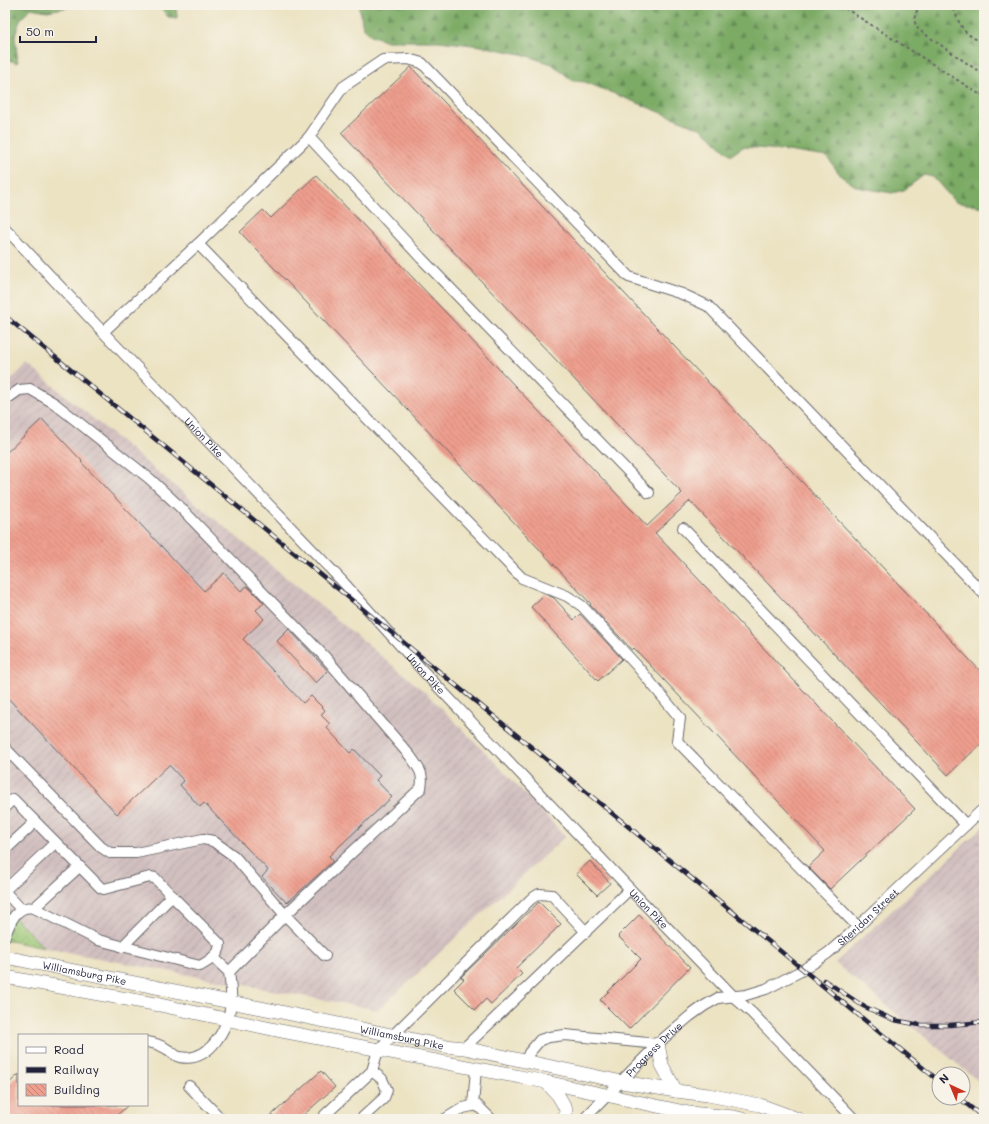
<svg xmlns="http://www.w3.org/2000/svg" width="989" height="1124" font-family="Mali,sans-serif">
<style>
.industrial{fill:url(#industrial-furrows)}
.grass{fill:url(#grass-dots);stroke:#5e7457}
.forest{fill:url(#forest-firs);stroke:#4e6650}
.building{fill:url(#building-back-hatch)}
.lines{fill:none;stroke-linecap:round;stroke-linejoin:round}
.minor-casing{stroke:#69666b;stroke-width:12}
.major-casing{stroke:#69666b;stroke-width:14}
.path{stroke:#69666b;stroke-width:2;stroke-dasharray:3 3;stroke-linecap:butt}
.minor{stroke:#fff;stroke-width:10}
.major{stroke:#fff;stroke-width:13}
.rail-casing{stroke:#22223b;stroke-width:4.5}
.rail{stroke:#f7f3e8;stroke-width:3;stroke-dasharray:9;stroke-linecap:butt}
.labels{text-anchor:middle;stroke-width:3.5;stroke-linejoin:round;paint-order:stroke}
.street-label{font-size:10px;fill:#22223b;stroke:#f7f3e8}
</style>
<defs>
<pattern id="industrial-furrows" width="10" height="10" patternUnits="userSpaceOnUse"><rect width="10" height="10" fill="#d1bfbf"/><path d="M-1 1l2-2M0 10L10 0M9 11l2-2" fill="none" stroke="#b3a4a5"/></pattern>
<pattern id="grass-dots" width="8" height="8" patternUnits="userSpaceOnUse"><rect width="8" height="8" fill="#9ac673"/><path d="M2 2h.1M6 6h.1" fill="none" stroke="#84aa64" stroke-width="1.8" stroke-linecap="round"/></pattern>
<pattern id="forest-firs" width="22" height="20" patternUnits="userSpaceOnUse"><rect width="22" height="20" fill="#7bab65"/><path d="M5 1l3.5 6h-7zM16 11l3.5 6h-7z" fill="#648b54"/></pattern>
<pattern id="building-back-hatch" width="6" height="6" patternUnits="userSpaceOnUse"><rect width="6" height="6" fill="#ef9f8e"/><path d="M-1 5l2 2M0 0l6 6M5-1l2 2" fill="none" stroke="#c18175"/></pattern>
</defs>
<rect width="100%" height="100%" fill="#f7f3e8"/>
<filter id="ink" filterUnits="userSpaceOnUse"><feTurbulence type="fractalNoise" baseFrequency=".025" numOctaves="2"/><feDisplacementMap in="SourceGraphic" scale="8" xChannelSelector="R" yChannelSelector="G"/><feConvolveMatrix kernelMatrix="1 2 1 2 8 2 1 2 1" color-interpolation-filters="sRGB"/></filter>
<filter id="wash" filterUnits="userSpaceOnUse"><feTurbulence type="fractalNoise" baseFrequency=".012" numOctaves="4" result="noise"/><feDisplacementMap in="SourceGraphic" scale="16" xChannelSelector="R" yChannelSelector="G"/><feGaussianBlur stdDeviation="0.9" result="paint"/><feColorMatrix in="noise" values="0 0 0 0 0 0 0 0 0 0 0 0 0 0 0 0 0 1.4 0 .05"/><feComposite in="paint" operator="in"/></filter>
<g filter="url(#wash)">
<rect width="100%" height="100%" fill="#ece3c3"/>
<g class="industrial">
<path d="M 27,364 L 426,693 L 493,760 L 565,836 L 378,1010 L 44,948 L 5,907 L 5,386 Z"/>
<path d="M 984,826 L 984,1086 L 835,963 Z"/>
</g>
<path class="grass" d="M 5,907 L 44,948 L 5,940 Z"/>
<g class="forest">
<path d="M 5,5 L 83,5 L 47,11 L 31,8 L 20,20 L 15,36 L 18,63 L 5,59 Z"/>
<path d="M 145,5 L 176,5 L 177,18 L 168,17 L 162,9 L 148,8 Z"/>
<path d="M 359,5 L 984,5 L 984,158 L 983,159 L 983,172 L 984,174 L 984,207 L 955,202 L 933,177 L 924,175 L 904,190 L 892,193 L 867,189 L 857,187 L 841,176 L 827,157 L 781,150 L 743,147 L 731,155 L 702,129 L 585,82 L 573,81 L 552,64 L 521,54 L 481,46 L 439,41 L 387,41 L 371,35 L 363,28 Z"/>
</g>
<g id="blocks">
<g class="building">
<path d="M 411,67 L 984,675 L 984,741 L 948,775 L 690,501 L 655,533 L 915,809 L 830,889 L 808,867 L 825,851 L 634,648 L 632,650 L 590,605 L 591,604 L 240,232 L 263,210 L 271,218 L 316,175 L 647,526 L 682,493 L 341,133 Z"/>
<path d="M 42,419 L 82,461 L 81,462 L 204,591 L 224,573 L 241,591 L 247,586 L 264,603 L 256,610 L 264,619 L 243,639 L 303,703 L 311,696 L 325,710 L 321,715 L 330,724 L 326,727 L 350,753 L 354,749 L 380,776 L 376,780 L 392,797 L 329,856 L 333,861 L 287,903 L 262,877 L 268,870 L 204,803 L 200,807 L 180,785 L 184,781 L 169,765 L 117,814 L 5,695 L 5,454 Z"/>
<path d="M 545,594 L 554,598 L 574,620 L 580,614 L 622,659 L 598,681 L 531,607 Z"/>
<path d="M 289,629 L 328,671 L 316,683 L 277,641 Z"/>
<path d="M 590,861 L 610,883 L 597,895 L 576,874 Z"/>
<path d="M 539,902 L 561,924 L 516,968 L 522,974 L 491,1004 L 486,999 L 475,1010 L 454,989 L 464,979 L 461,977 Z"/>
<path d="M 639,915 L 690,967 L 629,1029 L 600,1000 L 641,959 L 618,936 Z"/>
<path d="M 321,1071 L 335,1087 L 299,1119 L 267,1119 Z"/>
<path d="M 19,1074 L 19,1105 L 128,1105 L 113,1119 L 5,1119 L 5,1087 Z"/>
</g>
</g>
</g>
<g filter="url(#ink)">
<use href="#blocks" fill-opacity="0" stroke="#69666b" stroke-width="1"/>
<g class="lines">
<g class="minor-casing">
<g id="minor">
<path d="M 309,137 L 421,258 L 649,493"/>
<path id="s1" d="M 5,228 L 103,332 L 344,583 L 424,672 L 630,889 L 734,997 L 752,1013 L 854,1119"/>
<path d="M 103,332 L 198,244"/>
<path d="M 5,400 L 19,390 L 30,389 L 54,403 L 150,479 L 180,507 L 325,657 L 411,757 C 419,769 424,773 421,788 L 285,915 L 234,856 L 213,841 L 203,839 L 136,853 L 110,853 L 101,847 L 5,748"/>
<path d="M 683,528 L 966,825"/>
<path d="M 5,807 L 13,799 L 101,888 L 104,889 L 150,877 L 155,878 L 172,896 L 122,947"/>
<path d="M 5,850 L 35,822"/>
<path d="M 5,890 L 55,843"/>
<path d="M 5,892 L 21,909"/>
<path d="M 34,908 L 79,867"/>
<path d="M 858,927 L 677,741 L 680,718 L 637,666 L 582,606 L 567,596 L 522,578 L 198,244 L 309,137 L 343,87 L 383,60 L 408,59 L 422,63 L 629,277 L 682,294 L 708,306 L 984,594"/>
<path d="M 5,936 C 10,922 17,904 34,908 L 98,940 L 200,966 C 209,961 220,955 220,944 L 172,896"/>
<path d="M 229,972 L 285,915 L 325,956"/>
<path d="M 147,1042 C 155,1043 163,1046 170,1051 C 173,1053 177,1057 180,1057 C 210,1063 229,1027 231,1002 C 232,993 230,981 229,972 L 213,957"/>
<path d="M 464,1048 L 630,889"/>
<path d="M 526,1061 L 529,1053 L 540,1040 L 549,1037 L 565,1035 L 658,1044"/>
<path d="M 189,1086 L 221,1119"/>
<path d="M 473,1106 L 476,1069"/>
<path d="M 324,1119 L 325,1115 L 372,1071 L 378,1050 L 531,899 L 539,894 L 552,895 L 586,932"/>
<path d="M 361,1119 L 384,1098 L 387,1090 L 382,1079 L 372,1071"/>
<path d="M 445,1119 L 463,1108 L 477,1105 L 491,1119"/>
<path id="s2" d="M 584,1119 L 664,1038 L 690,1016 L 704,1006 L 718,998 L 746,995 L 766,989 L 803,970 L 828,953 L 851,933 L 984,808"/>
</g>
</g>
<g class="major-casing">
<g id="major">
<path id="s3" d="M 5,957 L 281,1012 L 444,1046 L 464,1048 L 622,1082 L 676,1091 L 708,1095 L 760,1105 L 798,1119"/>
<path d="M 5,977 L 160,1005 L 281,1031 L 546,1082 L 689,1113 L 734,1117 L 742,1119"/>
<path d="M 658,1044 L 662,1065 L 676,1091"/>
<path d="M 546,1082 L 558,1095 L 566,1109 L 565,1119"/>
</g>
</g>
<g class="path">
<path d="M 840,5 L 984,97"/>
<path d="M 921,5 C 914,13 912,22 919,30 L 984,75"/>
<path d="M 949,5 C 957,12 957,21 963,29 C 968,36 977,39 984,44"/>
<path d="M 981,95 L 984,91"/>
</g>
<use href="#minor" class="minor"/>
<use href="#major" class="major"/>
<g class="rail-casing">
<g id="rail">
<path d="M 5,316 L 939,1081"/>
<path d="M 824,980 L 863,1006 L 894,1020 L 920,1025 L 950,1025 L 984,1022"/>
<path d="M 959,1098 L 984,1118"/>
</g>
</g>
<use href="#rail" class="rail"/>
</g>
</g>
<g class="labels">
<g class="street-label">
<text dy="4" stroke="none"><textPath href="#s1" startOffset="289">Union Pike</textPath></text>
<text dy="4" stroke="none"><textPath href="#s1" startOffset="613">Union Pike</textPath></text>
<text dy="4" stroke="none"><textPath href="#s1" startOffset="937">Union Pike</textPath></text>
<text dy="4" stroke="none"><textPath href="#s2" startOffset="356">Sheridan Street</textPath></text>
<text dy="4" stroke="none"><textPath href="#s3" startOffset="81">Williamsburg Pike</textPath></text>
<text dy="4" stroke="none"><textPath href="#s3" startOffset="405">Williamsburg Pike</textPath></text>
<text dy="4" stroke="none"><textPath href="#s2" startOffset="99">Progress Drive</textPath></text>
</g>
</g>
<rect width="989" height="1124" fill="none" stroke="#f7f3e8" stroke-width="20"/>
<rect x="18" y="1034" width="130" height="72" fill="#f7f3e8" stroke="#a29fa3"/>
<rect x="26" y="1047" width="20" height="6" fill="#ffffff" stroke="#a29fa3"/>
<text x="54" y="1054" font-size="12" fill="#22223b">Road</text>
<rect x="26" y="1067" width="20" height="6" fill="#22223b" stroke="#a29fa3"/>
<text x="54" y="1074" font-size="12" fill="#22223b">Railway</text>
<rect x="26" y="1084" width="20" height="12" fill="url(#building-back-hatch)" stroke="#a29fa3"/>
<text x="54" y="1094" font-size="12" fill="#22223b">Building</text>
<g transform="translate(951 1086) rotate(316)"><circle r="19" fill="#f7f3e8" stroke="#a29fa3"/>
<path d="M0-3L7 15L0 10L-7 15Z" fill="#c8321e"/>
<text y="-6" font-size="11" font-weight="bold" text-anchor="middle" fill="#22223b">N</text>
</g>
<path d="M20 36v6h76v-6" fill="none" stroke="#22223b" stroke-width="2"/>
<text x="26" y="36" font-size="12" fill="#22223b" stroke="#f7f3e8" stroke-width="3" paint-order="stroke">50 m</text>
</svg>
